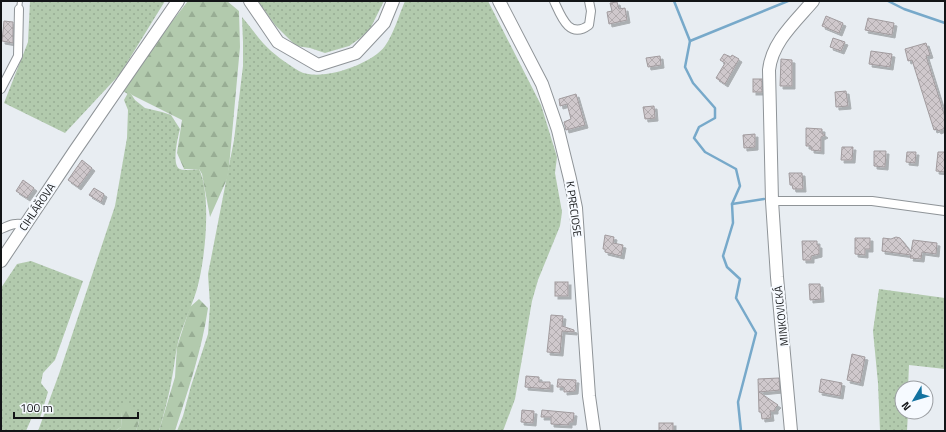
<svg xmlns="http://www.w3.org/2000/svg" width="946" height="432" font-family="'Titillium Web',sans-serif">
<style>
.grass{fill:url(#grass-dots)}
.forest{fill:url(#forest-firs)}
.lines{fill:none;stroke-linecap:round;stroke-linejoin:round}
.stream{stroke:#77a9ca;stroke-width:2.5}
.building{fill:url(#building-cross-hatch);stroke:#a19b9e;filter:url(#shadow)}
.lane-casing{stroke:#8f9498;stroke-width:6}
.street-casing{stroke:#8f9498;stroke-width:10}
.secondary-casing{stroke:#8f9498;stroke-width:14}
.lane{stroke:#fff;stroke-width:4}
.street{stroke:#fff;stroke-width:8}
.secondary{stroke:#fff;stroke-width:12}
.labels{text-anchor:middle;stroke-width:4;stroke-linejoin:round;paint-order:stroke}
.street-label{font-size:11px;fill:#131517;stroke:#f6faff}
</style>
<defs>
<pattern id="grass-dots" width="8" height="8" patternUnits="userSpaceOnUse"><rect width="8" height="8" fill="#b2caad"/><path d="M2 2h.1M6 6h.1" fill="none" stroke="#98ad94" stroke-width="1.8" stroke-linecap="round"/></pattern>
<pattern id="forest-firs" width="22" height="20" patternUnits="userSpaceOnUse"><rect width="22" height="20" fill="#b2caad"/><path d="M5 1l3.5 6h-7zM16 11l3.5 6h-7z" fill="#98ad94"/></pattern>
<pattern id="building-cross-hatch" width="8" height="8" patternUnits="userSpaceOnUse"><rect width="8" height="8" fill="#cfc8cc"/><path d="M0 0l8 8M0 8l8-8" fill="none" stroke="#b1abae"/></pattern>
<filter id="shadow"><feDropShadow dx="3" dy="3" stdDeviation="0" flood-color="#0004"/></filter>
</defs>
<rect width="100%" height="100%" fill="#e8edf2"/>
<g class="grass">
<path d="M 30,1 L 165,1 L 120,74 L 65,133 L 4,103 L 28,42 Z"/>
<path d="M 258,1 L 384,1 L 370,29 L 359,39 L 349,46 L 325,53 L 310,48 L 296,46 L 275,25 Z"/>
<path d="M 405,1 L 488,1 L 541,105 L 557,157 L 555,173 L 562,212 L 560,226 L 538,280 L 532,301 L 515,399 L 503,431 L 177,431 L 183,416 L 191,386 L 208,334 L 210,305 L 208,274 L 234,140 L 243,66 L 243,42 L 242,17 C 249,25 256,35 263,43 C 273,54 286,63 299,71 C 320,83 372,64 385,46 C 394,33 399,15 405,1 Z"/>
<path d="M 129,91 L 135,100 L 145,108 L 162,112 L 171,115 L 180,129 C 178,136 171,166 180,169 C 185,171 194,169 199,169 C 212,195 205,261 197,289 C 191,309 181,328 177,347 C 175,357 174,368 172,378 C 169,396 164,413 159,431 L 136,431 L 139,421 L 122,412 L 121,427 L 115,431 L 38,431 L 59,374 L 115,206 L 127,138 L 128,110 L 124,100 Z"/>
<path d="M 31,261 L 83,281 L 55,360 L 43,373 L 41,383 L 48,392 L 40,418 L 32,417 L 26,431 L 1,431 L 1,288 L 17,264 Z"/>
<path d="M 879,289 L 945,298 L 945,369 L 909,365 L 908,388 L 902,388 L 902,412 L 908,412 L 907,431 L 880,431 L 878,383 L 873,331 Z"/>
</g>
<g class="forest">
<path d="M 188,1 L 227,1 L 239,11 L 240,47 L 229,167 L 227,179 L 210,217 L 202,174 L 199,169 L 184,169 L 177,153 L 182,120 L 132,95 L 129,92 L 128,94 L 119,89 Z"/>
<path d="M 199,299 L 208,308 C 202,350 188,390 175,431 L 159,431 L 175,377 L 177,347 L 190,307 Z"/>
<path d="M 124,402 L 134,412 L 139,421 L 136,431 L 115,431 L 121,427 L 122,412 L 119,407 Z"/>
</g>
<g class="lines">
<g class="stream">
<path d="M 674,1 L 690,41 L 685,67 L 693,83 L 715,108 L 715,118 L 699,127 L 694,138 L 705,152 L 736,169 L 740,186 L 732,204 L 733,223 L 723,256 L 727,267 L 740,279 L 736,298 L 756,333 L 738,402 L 741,431"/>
<path d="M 888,1 L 904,9 L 945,23"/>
<path d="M 690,41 L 788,1"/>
<path d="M 732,204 L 764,199"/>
</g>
</g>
<g class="building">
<path d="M 617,2 L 619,9 L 625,8 L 627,20 L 609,24 L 607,12 L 612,11 L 610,3 Z"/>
<path d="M 826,16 L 843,23 L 839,33 L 822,26 Z"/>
<path d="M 868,18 L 894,23 L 892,35 L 865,30 Z"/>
<path d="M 4,21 L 13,22 L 13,43 L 2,41 Z"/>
<path d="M 833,38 L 845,42 L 841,51 L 830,47 Z"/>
<path d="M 926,43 L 930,55 L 926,56 L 945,117 L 945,128 L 938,131 L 937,129 L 934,130 L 912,60 L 908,61 L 905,49 Z"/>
<path d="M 871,51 L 892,54 L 890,67 L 869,64 Z"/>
<path d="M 724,54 L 731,57 L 732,55 L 739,59 L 725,84 L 716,78 L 725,63 L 720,60 Z"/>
<path d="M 660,56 L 661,65 L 648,67 L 646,58 Z"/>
<path d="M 781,59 L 792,60 L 792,86 L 780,86 Z"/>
<rect x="753" y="79" width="9" height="13"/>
<path d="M 846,91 L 848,106 L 836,107 L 835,92 Z"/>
<path d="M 576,94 L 585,125 L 566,130 L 564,122 L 571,119 L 567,104 L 560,106 L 559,99 Z"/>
<path d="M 654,106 L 655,118 L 645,119 L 643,107 Z"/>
<path d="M 806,128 L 822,129 L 822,133 L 825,135 L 821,137 L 821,151 L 811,150 L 811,146 L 806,146 Z"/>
<path d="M 755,134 L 755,147 L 744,148 L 743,135 Z"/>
<path d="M 842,147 L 853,147 L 852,160 L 841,160 Z"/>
<path d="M 874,151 L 886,151 L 885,167 L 874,166 Z"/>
<path d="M 907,152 L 916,152 L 915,163 L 906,162 Z"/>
<path d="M 938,152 L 945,152 L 945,172 L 936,171 Z"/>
<path d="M 82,160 L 92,168 L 78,187 L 68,180 Z"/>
<path d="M 789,173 L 802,173 L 803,189 L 793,189 L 792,185 L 790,185 Z"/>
<path d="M 23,180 L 34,188 L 27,198 L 16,191 Z"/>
<path d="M 94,188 L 104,194 L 101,202 L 89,195 Z"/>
<path d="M 605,235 L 614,237 L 613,243 L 623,245 L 621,256 L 605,252 L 605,249 L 603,249 Z"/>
<path d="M 896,237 L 900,238 L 911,252 L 913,240 L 937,243 L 936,254 L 922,252 L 921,259 L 910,258 L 911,255 L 882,251 L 883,238 L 891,239 Z"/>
<path d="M 855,238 L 870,238 L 870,249 L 865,249 L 865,255 L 855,254 Z"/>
<path d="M 802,241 L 817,241 L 817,245 L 819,245 L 819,254 L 811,256 L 811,260 L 803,260 Z"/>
<rect x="555" y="282" width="13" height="14"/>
<path d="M 809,284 L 820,284 L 821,299 L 810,300 Z"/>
<path d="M 551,315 L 563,316 L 562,326 L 574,330 L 574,332 L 562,331 L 560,353 L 547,352 Z"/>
<path d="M 852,354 L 865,357 L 860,383 L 847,380 Z"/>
<path d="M 526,376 L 539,377 L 539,382 L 550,382 L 550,389 L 525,387 Z"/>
<path d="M 779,378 L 780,390 L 759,392 L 778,405 L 775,408 L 775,411 L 770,411 L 771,418 L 762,419 L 761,412 L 759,412 L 758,379 Z"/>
<path d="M 558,379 L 576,380 L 575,391 L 564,392 L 564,387 L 557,387 Z"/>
<path d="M 821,379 L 842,383 L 840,396 L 819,392 Z"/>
<path d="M 522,410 L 534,411 L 533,423 L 521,422 Z"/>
<path d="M 542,410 L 574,413 L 573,422 L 569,422 L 569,425 L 551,424 L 551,417 L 541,417 Z"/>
<rect x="659" y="423" width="14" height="8"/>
</g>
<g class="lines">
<g class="lane-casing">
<path id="lane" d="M 19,9 L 20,1"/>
</g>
<g class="street-casing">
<g id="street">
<path d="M 554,1 C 561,16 569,40 589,25 L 591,11 L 589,1"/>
<path d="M 1,89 L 18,56 L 19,9"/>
<path d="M 772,201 L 872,201 L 945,211"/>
<path d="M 1,229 C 10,225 16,222 25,225"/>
</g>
</g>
<g class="secondary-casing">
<g id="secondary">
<path d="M 250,1 L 278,42 L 318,65 L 356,53 L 384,23 L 393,1"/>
<path d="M 499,1 L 542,84 L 558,130 L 570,179 L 576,208 L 589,396 L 594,431"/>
<path d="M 1,261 L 74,152 L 178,1"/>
<path d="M 791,431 L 777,277 L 772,201 L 769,70 C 772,42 795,22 813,1"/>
</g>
</g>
<use href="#lane" class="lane"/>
<use href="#street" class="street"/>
<use href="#secondary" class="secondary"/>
</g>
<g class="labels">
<g class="street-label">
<text transform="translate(37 207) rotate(-56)" y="4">CIHLÁŘOVA</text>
<text transform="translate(574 209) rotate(82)" y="4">K PRECIOSE</text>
<text transform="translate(781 316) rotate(-96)" y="4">MINKOVICKÁ</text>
</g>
</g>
<rect width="946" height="432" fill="none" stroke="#131517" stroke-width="4"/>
<g transform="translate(914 400) rotate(232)"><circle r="19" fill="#f6faff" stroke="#9b9ea2"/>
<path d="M0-3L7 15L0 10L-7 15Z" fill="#1372a0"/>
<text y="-6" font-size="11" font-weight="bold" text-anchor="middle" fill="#131517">N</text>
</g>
<path d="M14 412v6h124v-6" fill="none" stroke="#131517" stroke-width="2"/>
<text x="20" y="412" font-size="12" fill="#131517" stroke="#f6faff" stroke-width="3" paint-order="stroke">100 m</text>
</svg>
